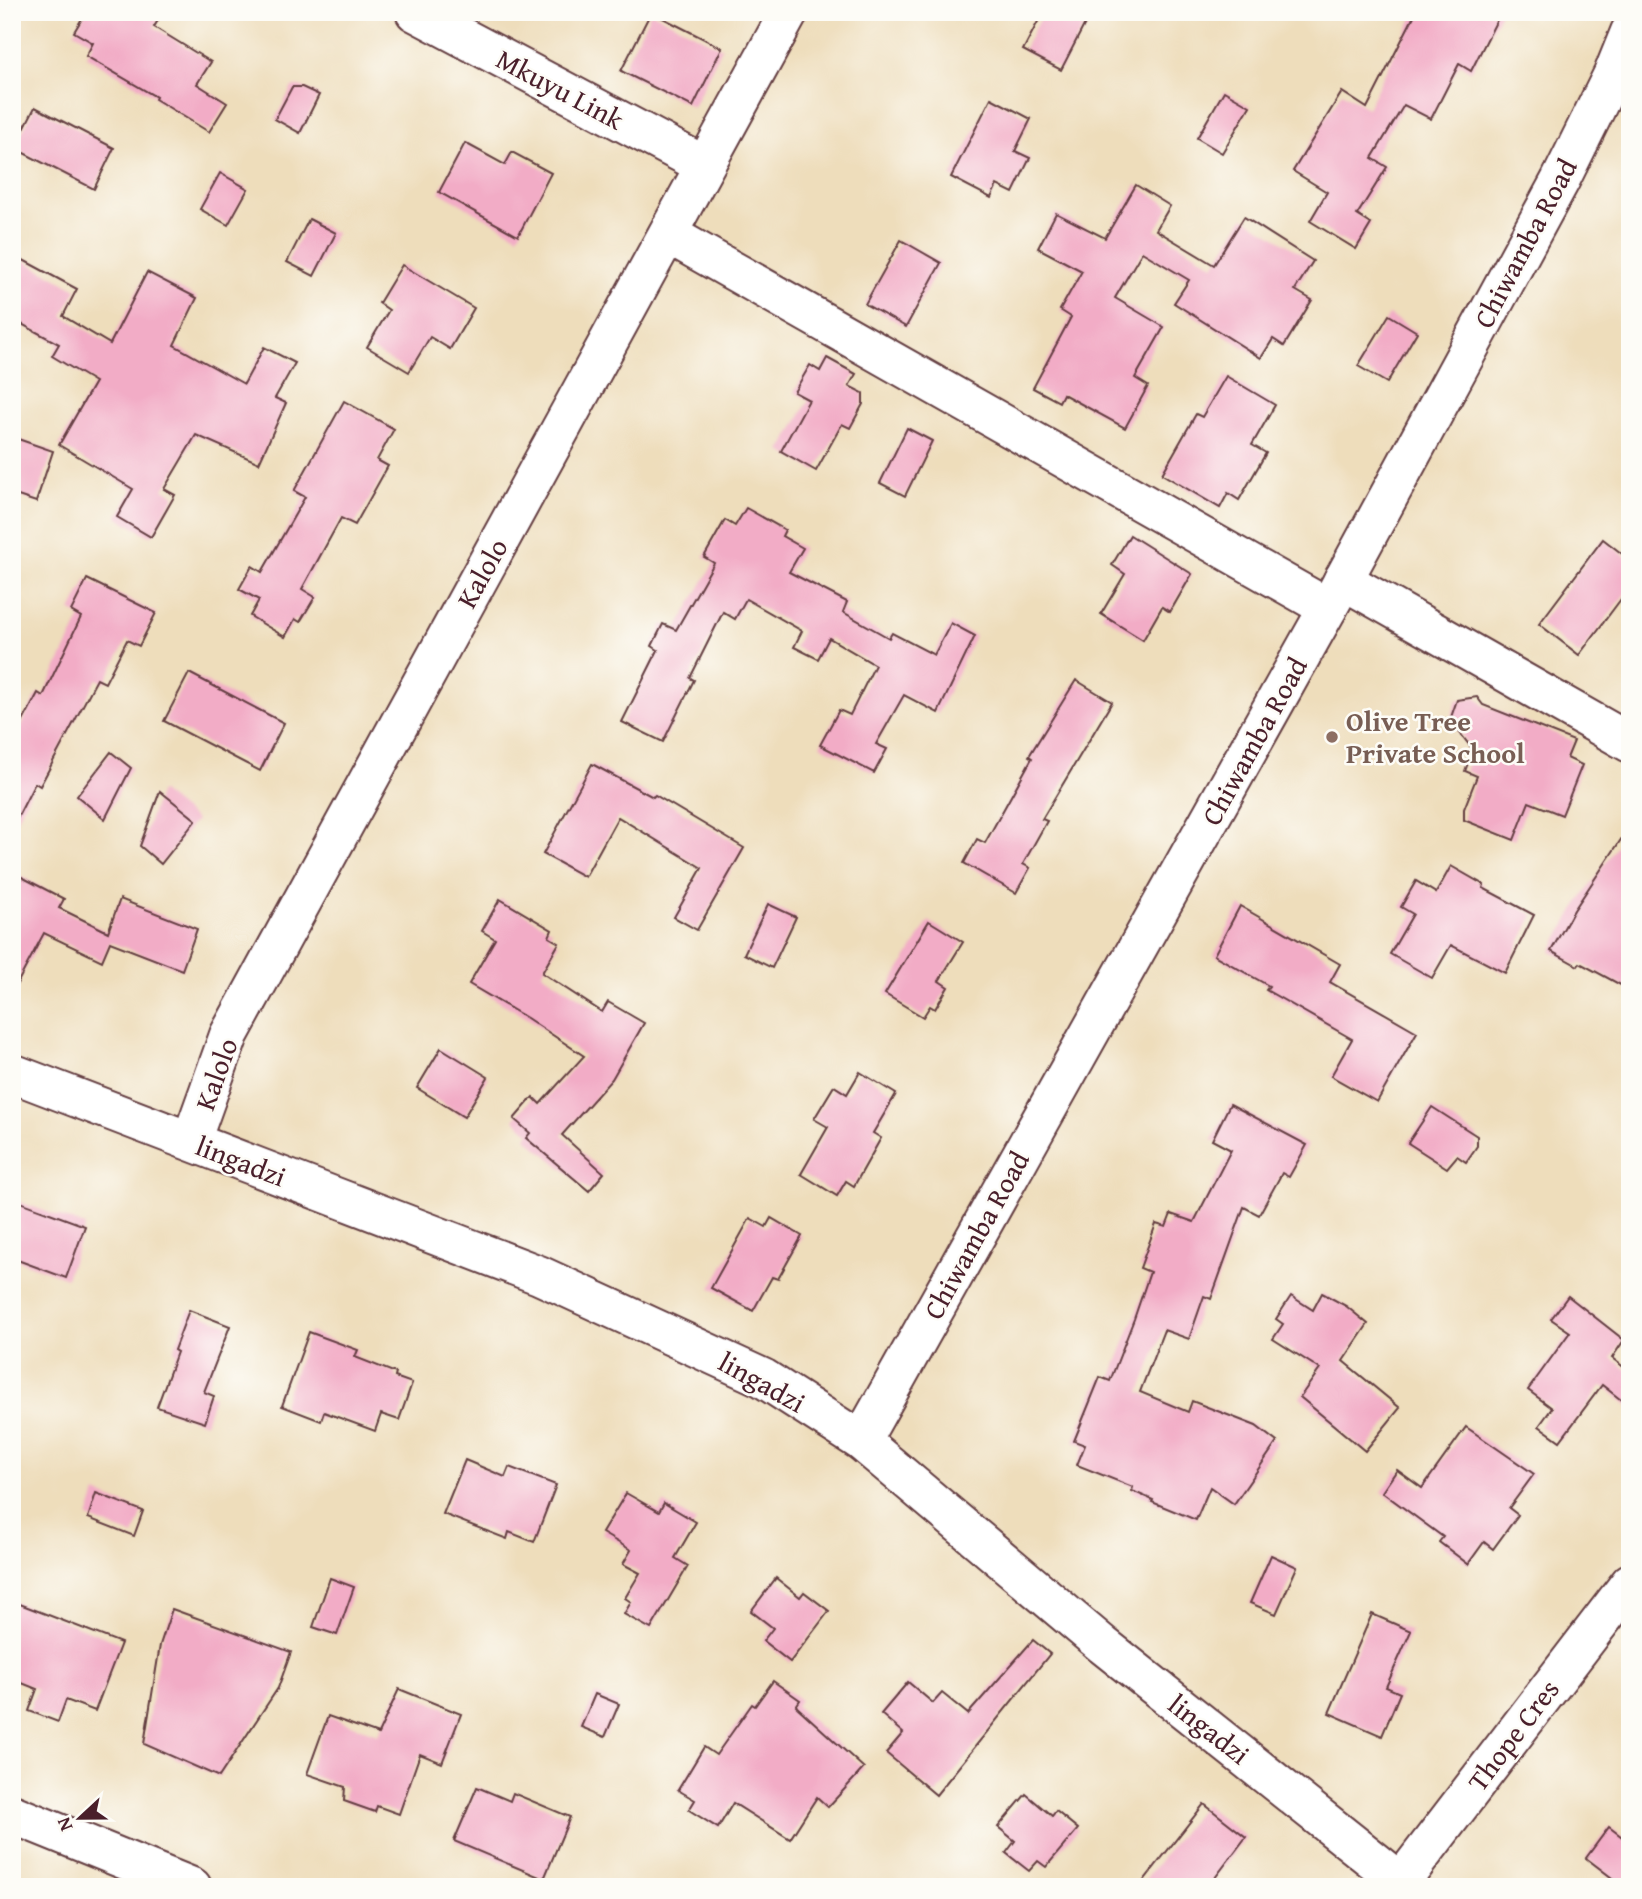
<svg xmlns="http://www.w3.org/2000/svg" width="1642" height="1899" font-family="'Gentium Book Plus',serif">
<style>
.building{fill:#f2acc6}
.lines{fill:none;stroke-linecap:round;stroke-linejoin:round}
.minor-casing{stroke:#633c41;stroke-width:42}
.minor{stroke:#fff;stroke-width:38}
.education-dot{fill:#8d6e63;stroke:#fdfcf7;stroke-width:2.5}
.labels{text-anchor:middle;stroke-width:5;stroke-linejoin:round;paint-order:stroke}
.street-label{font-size:28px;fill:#4a1f2b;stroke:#fdfcf7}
.education-label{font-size:28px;font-weight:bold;fill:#785e54;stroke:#fdfcf7;text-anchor:start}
</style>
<rect width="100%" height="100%" fill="#fdfcf7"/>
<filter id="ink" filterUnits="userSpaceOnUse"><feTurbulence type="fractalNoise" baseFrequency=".0143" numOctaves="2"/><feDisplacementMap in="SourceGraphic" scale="14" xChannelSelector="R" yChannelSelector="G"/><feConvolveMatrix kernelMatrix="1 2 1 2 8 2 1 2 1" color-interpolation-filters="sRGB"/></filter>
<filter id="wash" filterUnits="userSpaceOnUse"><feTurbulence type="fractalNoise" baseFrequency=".00686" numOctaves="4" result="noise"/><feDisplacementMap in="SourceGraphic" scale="28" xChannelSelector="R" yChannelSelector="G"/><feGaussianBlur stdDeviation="1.57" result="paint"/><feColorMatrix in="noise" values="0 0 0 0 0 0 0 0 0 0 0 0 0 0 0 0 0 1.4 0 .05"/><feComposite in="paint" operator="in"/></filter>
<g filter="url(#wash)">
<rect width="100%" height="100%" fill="#edb"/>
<g id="blocks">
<g class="building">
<path d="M 86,12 L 163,12 L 154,27 L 211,62 L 197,84 L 227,103 L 209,132 L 155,99 L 156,97 L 86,56 L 93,43 L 74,32 Z"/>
<path d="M 651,12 L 722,48 L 693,107 L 621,71 Z"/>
<path d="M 1043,12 L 1091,12 L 1061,70 L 1023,50 Z"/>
<path d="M 1416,12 L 1501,12 L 1471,71 L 1459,64 L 1431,119 L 1404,105 L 1372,158 L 1387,167 L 1357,215 L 1371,224 L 1356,249 L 1310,221 L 1327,192 L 1293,171 L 1342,92 L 1367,108 Z"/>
<path d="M 292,87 L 302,87 L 319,95 L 300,133 L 275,119 Z"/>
<path d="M 1224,91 L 1250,106 L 1222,153 L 1197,138 Z"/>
<path d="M 991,98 L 1031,119 L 1015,151 L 1030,158 L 1013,193 L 997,185 L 991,198 L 951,177 Z"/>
<path d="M 35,107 L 114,148 L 94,189 L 14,148 Z"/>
<path d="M 465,143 L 505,165 L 512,152 L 551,173 L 518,236 L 439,192 Z"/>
<path d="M 220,173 L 248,189 L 228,225 L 200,209 Z"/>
<path d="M 1136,185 L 1170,206 L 1156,230 L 1214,265 L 1244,217 L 1313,261 L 1295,290 L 1312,300 L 1284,346 L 1273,339 L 1261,358 L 1174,303 L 1189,280 L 1142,252 L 1115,298 L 1164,327 L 1135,378 L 1148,386 L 1125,428 L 1063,394 L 1059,402 L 1033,388 L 1071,317 L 1060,310 L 1082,271 L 1038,248 L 1056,213 L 1105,238 Z"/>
<path d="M 309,219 L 336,233 L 314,276 L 287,262 Z"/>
<path d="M 901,240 L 941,263 L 906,327 L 865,304 Z"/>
<path d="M 12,254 L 77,289 L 63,316 L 110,344 L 147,272 L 197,298 L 174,345 L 244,384 L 264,347 L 295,363 L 275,398 L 286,403 L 259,463 L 196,435 L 164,489 L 175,495 L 151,537 L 117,517 L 133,489 L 59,445 L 95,382 L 52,356 L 59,344 L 12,319 Z"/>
<path d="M 402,265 L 474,308 L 450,349 L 430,337 L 409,372 L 367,347 L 389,310 L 379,303 Z"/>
<path d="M 1389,315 L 1417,332 L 1387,383 L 1358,366 Z"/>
<path d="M 827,358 L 856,374 L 849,386 L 863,393 L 863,404 L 850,428 L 842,424 L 816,471 L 781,451 L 809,400 L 794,392 L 810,365 L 820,371 Z"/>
<path d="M 1226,376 L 1275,405 L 1252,445 L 1266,453 L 1239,500 L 1228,493 L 1220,508 L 1162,474 L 1196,414 L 1202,417 Z"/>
<path d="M 344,401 L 394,429 L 377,460 L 388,466 L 355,525 L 341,518 L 302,589 L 315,597 L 300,622 L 295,619 L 285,637 L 250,616 L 259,600 L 239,589 L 252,566 L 262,572 L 305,497 L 294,491 Z"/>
<path d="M 907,428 L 932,441 L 905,496 L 880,483 Z"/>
<path d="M 18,439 L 53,451 L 36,502 L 12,494 L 12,455 Z"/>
<path d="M 746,508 L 785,530 L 782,536 L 803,548 L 789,572 L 847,602 L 843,612 L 889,638 L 892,633 L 934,655 L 951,623 L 975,636 L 938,713 L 904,695 L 876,744 L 887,749 L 874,773 L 820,745 L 839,710 L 850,715 L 875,665 L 829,638 L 818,659 L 794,647 L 802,631 L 746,599 L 735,619 L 723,612 L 690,678 L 694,680 L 663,742 L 622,722 L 658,650 L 652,646 L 663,624 L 676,630 L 714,563 L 704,557 L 725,520 L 735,526 Z"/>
<path d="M 1130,535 L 1192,574 L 1170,612 L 1162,607 L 1143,640 L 1101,614 L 1125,574 L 1112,565 Z"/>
<path d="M 1603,539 L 1630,560 L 1630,587 L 1579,655 L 1539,624 Z"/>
<path d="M 87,579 L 156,613 L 139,646 L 127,640 L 105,683 L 97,679 L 40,786 L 35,783 L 12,828 L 12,742 L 38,693 L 43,696 L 81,617 L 71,611 Z"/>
<path d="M 189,673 L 284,723 L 260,771 L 164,721 Z"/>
<path d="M 1076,680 L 1112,702 L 1042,819 L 1047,821 L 1023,864 L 1030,868 L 1016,893 L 964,863 L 977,839 L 985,843 L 1032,758 L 1029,756 Z"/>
<path d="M 1477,697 L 1483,705 L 1574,741 L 1567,758 L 1582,765 L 1562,815 L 1529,802 L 1514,840 L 1464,820 L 1464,809 L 1477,776 L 1465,771 L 1473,750 L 1450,720 L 1457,700 Z"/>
<path d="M 111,752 L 131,768 L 105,819 L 77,796 Z"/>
<path d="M 592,764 L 653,797 L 655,795 L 744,848 L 697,930 L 674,917 L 702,868 L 618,817 L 585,877 L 543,854 Z"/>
<path d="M 160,791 L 196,820 L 161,864 L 140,846 Z"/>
<path d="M 1630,826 L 1630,990 L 1580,963 L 1578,966 L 1551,951 L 1574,910 Z"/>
<path d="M 1451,866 L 1484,885 L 1483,888 L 1534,915 L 1505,973 L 1451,945 L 1432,978 L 1390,954 L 1413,914 L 1401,907 L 1416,881 L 1436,893 Z"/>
<path d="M 12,872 L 64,899 L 59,908 L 108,932 L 120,899 L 197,929 L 182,970 L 110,942 L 102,961 L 44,933 L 12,993 Z"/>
<path d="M 500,899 L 552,930 L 549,937 L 559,943 L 542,973 L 602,1012 L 608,1002 L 644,1023 L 612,1079 L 562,1135 L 604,1173 L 589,1191 L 526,1138 L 530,1133 L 514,1119 L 533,1097 L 540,1104 L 584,1056 L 527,1018 L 469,984 L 495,939 L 482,931 Z"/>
<path d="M 768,904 L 796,917 L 772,968 L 744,954 Z"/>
<path d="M 1240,906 L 1340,964 L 1330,982 L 1417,1032 L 1377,1102 L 1331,1076 L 1352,1039 L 1266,990 L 1269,986 L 1214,955 Z"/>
<path d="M 929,921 L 963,942 L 939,981 L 948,987 L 935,1009 L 930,1006 L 923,1017 L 885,994 Z"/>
<path d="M 441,1048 L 488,1077 L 464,1117 L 417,1088 Z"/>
<path d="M 860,1072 L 896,1094 L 873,1133 L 881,1138 L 854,1186 L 846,1181 L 837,1196 L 801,1174 L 828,1127 L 814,1119 L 834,1086 L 847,1094 Z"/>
<path d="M 1230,1104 L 1307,1145 L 1289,1177 L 1282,1173 L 1259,1215 L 1244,1207 L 1211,1299 L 1204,1296 L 1189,1339 L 1164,1330 L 1140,1392 L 1188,1412 L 1192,1401 L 1256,1426 L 1277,1442 L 1234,1504 L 1210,1487 L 1196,1520 L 1152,1502 L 1153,1500 L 1132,1491 L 1133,1487 L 1077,1465 L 1085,1445 L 1074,1441 L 1100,1377 L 1110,1381 L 1134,1319 L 1150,1272 L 1140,1268 L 1156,1224 L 1166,1227 L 1171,1214 L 1194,1222 L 1231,1150 L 1212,1140 Z"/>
<path d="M 1432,1107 L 1477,1136 L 1477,1146 L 1466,1162 L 1457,1156 L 1447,1168 L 1408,1143 Z"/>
<path d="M 12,1199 L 85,1226 L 66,1278 L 12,1258 Z"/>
<path d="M 750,1218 L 766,1227 L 771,1218 L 802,1236 L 778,1279 L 772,1277 L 753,1311 L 711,1288 Z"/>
<path d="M 1322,1293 L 1346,1306 L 1368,1324 L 1343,1361 L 1400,1408 L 1365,1451 L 1300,1397 L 1320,1369 L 1273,1339 L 1283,1324 L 1276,1319 L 1291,1296 L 1313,1310 Z"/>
<path d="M 1568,1296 L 1624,1340 L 1612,1358 L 1630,1372 L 1630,1407 L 1602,1385 L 1560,1441 L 1539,1426 L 1552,1408 L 1528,1390 L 1570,1332 L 1551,1319 Z"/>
<path d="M 189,1310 L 230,1326 L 204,1392 L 214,1396 L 205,1423 L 157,1407 L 177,1352 L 174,1350 Z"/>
<path d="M 309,1332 L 358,1350 L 355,1357 L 396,1373 L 395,1377 L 412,1383 L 399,1420 L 381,1414 L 375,1431 L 324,1412 L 321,1421 L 282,1406 Z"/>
<path d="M 1466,1427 L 1534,1474 L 1509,1508 L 1518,1515 L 1493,1549 L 1484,1542 L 1468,1564 L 1439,1542 L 1443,1537 L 1382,1492 L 1397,1470 L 1422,1488 Z"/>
<path d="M 465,1460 L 505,1477 L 509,1467 L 556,1485 L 534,1542 L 509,1532 L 507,1539 L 443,1514 Z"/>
<path d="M 96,1493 L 143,1511 L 134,1536 L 88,1518 Z"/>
<path d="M 626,1493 L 659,1512 L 664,1503 L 696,1522 L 675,1558 L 688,1566 L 651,1629 L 624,1614 L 631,1602 L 625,1598 L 640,1573 L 623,1564 L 631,1550 L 602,1533 Z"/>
<path d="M 1271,1555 L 1297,1567 L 1276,1614 L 1250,1603 Z"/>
<path d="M 330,1578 L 354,1587 L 337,1635 L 313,1627 Z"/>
<path d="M 776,1578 L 800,1597 L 804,1592 L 829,1611 L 790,1662 L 763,1641 L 773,1628 L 751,1611 Z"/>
<path d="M 12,1601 L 121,1643 L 95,1711 L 66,1700 L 58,1722 L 29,1711 L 37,1689 L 12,1679 Z"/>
<path d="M 172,1609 L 291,1652 L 278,1688 L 219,1777 L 144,1744 L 160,1645 Z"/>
<path d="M 1372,1614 L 1411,1631 L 1386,1687 L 1400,1693 L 1382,1736 L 1329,1713 Z"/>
<path d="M 1033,1640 L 1050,1654 L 936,1795 L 886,1753 L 903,1733 L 881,1714 L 908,1682 L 933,1703 L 942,1693 L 968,1714 Z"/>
<path d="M 773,1681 L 800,1700 L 796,1706 L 864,1768 L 828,1807 L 817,1797 L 790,1839 L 733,1803 L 718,1828 L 689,1810 L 695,1800 L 678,1790 L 704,1747 L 716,1755 L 752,1704 L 755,1706 Z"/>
<path d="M 399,1689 L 461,1714 L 442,1763 L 420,1754 L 399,1814 L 377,1806 L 375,1812 L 344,1801 L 345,1787 L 307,1774 L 328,1716 L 378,1734 Z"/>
<path d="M 595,1694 L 619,1704 L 605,1737 L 581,1727 Z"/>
<path d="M 477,1787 L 510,1801 L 513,1793 L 570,1817 L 544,1879 L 454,1841 Z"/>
<path d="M 1026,1794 L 1052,1816 L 1056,1811 L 1078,1829 L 1046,1867 L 1038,1861 L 1029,1871 L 1006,1853 L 1015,1841 L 998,1827 Z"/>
<path d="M 1204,1804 L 1246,1837 L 1208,1887 L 1139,1887 Z"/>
<path d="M 1609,1827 L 1630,1843 L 1630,1887 L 1624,1887 L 1586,1858 Z"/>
</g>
</g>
</g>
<g filter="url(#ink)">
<use href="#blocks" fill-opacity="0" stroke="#633c41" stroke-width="2"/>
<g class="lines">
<g class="minor-casing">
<g id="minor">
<path d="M 415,12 L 704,165"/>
<path d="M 668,234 L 1328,608"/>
<path d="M 1343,580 L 1630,743"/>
<path d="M 12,1073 L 539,1275 L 763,1378 L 861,1441 L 1103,1645 L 1401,1882"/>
<path d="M 191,1141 L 229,1035 L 789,12"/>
<path d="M 861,1441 L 1328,608 L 1560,181 L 1613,74 L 1630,32"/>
<path d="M 12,1814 L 192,1887"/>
<path d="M 1397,1887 L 1630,1583"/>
</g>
</g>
<use href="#minor" class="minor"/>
</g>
</g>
<circle class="education-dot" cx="1332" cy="737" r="7"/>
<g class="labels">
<g class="street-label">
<text transform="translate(560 89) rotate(28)" y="10">Mkuyu Link</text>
<text transform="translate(1525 243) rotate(-62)" y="10">Chiwamba Road</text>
<text transform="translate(482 573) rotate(-61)" y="10">Kalolo</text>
<text transform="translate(1254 741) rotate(-61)" y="10">Chiwamba Road</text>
<text transform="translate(216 1074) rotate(-70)" y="10">Kalolo</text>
<text transform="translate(241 1161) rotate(21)" y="10">lingadzi</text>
<text transform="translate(976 1235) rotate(-61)" y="10">Chiwamba Road</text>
<text transform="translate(762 1382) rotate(29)" y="10">lingadzi</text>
<text transform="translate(1209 1729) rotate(38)" y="10">lingadzi</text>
<text transform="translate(1513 1735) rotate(-53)" y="10">Thope Cres</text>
</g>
<g class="education-label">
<text x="1346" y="731">Olive Tree<tspan x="1346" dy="32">Private School</tspan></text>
</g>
</g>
<rect width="1642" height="1899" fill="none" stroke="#fdfcf7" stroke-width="42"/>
<g transform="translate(80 1818) rotate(248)" stroke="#fdfcf7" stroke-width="5" paint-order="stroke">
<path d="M0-5L12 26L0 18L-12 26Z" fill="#4a1f2b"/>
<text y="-10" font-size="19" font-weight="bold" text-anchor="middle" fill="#4a1f2b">N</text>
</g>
</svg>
